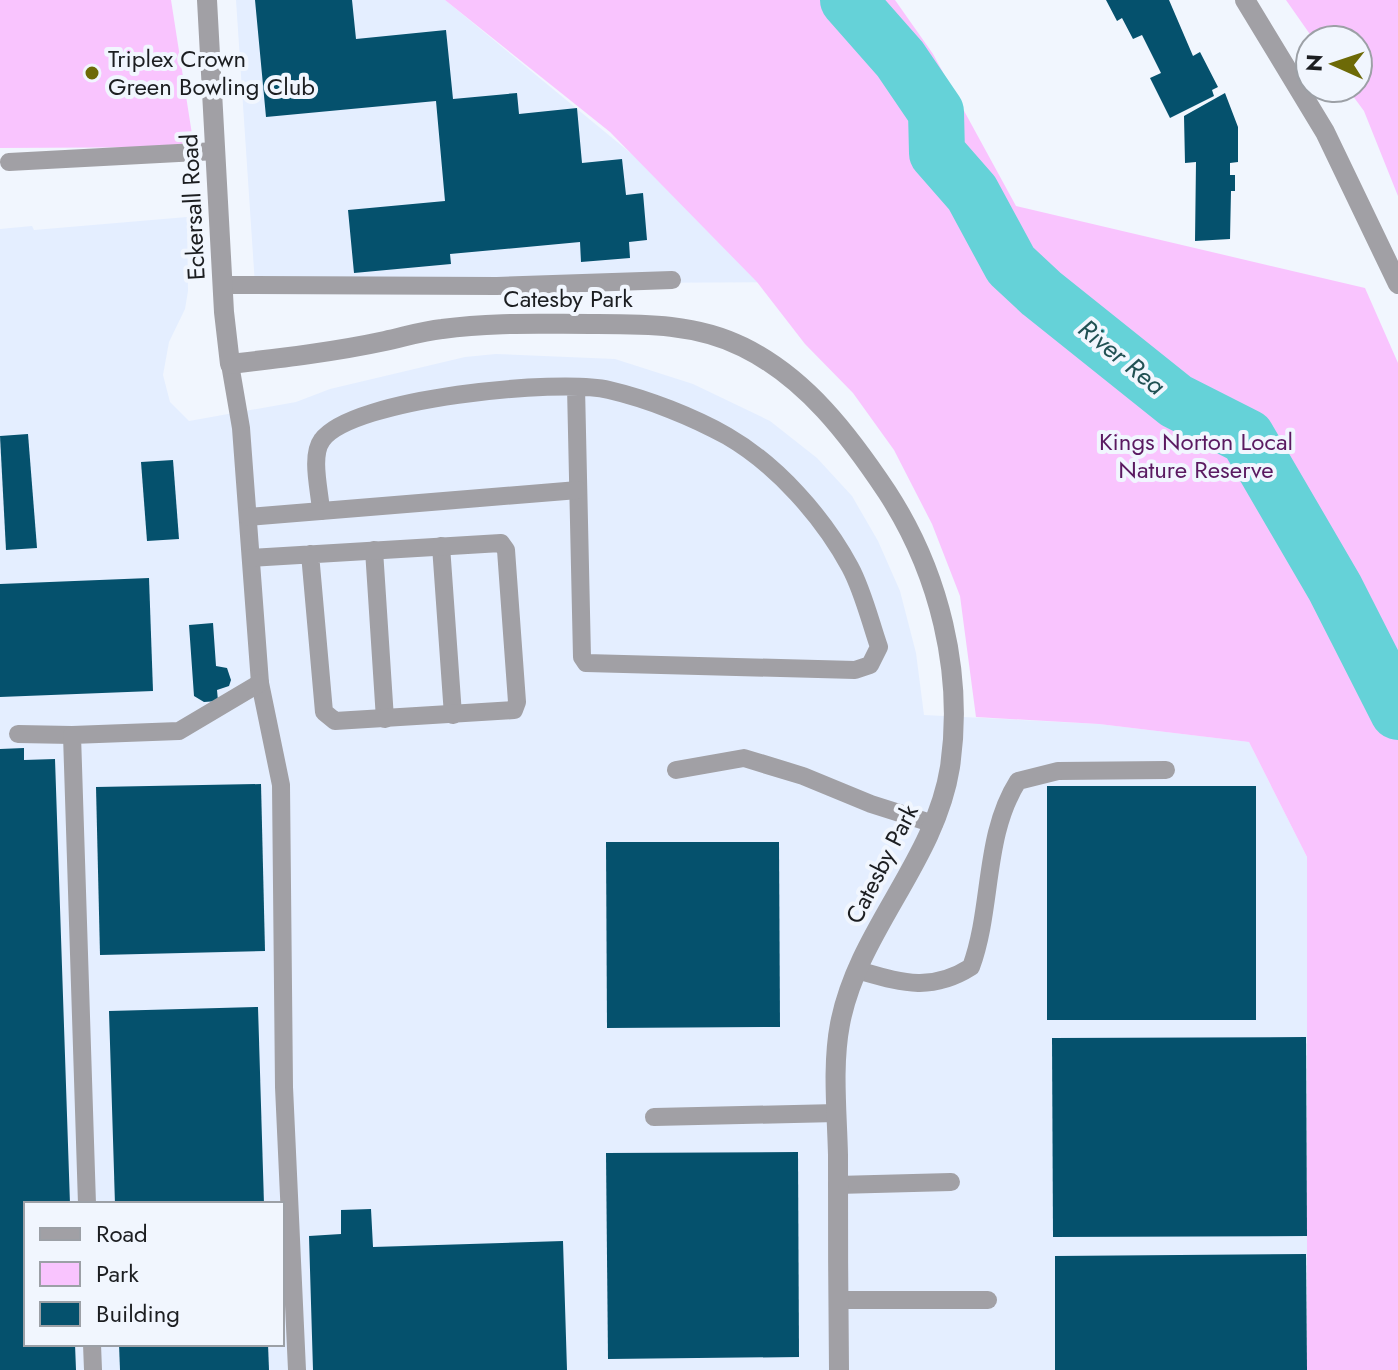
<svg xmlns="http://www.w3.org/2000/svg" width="1398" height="1370" font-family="Jost,sans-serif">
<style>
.built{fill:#e4eeff;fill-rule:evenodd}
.green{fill:#f9c4fe}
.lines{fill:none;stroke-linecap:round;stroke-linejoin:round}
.river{stroke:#65d2d8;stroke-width:56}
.building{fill:#05516d}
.service{stroke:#a1a0a5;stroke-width:18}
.minor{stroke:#a1a0a5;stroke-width:20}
.tertiary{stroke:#a1a0a5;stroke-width:20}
.poi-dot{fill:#6d6a07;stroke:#f1f6fe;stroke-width:3}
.labels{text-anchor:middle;stroke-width:8;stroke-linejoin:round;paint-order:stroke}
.poi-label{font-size:24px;fill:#1c1e21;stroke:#f1f6fe;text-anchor:start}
.street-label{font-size:24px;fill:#1c1e21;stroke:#f1f6fe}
.park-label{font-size:24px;fill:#5a1a61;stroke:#f1f6fe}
.water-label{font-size:26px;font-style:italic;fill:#215154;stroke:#f1f6fe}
</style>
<rect width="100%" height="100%" fill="#f1f6fe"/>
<g class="built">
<path d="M 236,0 L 445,0 L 787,282 L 255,285 Z"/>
<path d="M 187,217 L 188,291 L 185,309 L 169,342 L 163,375 L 170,402 L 189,421 L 296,402 L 330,389 L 465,357 L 496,354 L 615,359 L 693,384 L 770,421 L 817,458 L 852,496 L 878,541 L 900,591 L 916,653 L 924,715 L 1099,724 L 1249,742 L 1307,857 L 1307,1370 L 0,1370 L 0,229 L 32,226 L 34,230 ZM 26,1204 L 282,1204 L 282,1344 L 26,1344 Z"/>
</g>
<g class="green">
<path d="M 0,0 L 171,0 L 194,147 L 0,148 Z"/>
<path d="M 445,0 L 895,0 L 933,54 L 1016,206 L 1365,288 L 1398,363 L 1398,1370 L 1307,1370 L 1307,857 L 1249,742 L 1099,724 L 976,717 L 960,596 L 932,524 L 894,450 L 853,393 L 805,344 L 757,282 L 610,132 Z"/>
<path d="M 1286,0 L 1398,0 L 1398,196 L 1364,111 L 1347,88 L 1358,88 L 1358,40 L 1314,40 Z"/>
</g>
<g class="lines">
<path class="river" d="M 848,0 L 900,59 L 936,112 L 937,153 L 972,193 L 1011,265 L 1041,293 L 1176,401 L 1247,437 L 1335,588 L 1398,712"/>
</g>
<g class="building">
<path d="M 255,0 L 352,0 L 356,39 L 446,30 L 453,99 L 517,93 L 519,114 L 577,108 L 582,163 L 622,159 L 626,195 L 643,193 L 647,240 L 629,242 L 630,258 L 581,262 L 580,242 L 450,254 L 451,264 L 354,273 L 348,210 L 445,201 L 436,101 L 266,117 Z"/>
<path d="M 1106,0 L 1169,0 L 1193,56 L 1200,52 L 1218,87 L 1212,90 L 1214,96 L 1170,118 L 1150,78 L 1161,73 L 1142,35 L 1133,39 L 1122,18 L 1117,21 Z"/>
<path d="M 1225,93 L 1238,127 L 1238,162 L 1230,163 L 1230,175 L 1235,175 L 1235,191 L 1231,191 L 1230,239 L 1195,241 L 1196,162 L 1185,163 L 1184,116 Z"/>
<path d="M 28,434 L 37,548 L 6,550 L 0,436 Z"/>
<path d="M 173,460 L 179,539 L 147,541 L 141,462 Z"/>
<path d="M 149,578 L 153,691 L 0,697 L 0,584 Z"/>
<path d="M 213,623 L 216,666 L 227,668 L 231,680 L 229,686 L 217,690 L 218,701 L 204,702 L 194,696 L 189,625 Z"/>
<path d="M 24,748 L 24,760 L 55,759 L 70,1204 L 26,1204 L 26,1344 L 75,1344 L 76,1370 L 0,1370 L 0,749 Z"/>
<path d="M 261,784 L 265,951 L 100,955 L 96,787 Z"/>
<rect x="1047" y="786" width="209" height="234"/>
<path d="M 606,842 L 779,842 L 780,1027 L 607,1028 Z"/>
<path d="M 258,1007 L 264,1204 L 115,1204 L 109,1011 Z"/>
<path d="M 1306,1037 L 1307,1236 L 1053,1237 L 1052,1038 Z"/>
<path d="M 798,1152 L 799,1357 L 608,1359 L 606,1153 Z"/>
<path d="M 371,1209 L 373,1247 L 563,1241 L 567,1370 L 313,1370 L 309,1236 L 341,1234 L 341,1210 Z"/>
<path d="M 1306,1254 L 1307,1370 L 1055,1370 L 1055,1256 Z"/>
<path d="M 119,1344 L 268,1344 L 269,1370 L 120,1370 Z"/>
</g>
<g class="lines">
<g class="service">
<path d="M 9,162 L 216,151"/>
<path d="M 223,285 L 497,286 L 672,280"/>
<path d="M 230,364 L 241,428 L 260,683 L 281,785 L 284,1087 L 297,1370"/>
<path d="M 321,511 C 320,492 310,456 322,440 C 352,398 559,378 609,390 C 648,399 693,417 727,436 C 777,465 823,517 850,567 C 863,591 870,621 879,647 L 870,665 L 855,670 L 586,663 L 582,657 L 576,387"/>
<path d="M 248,517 L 578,490"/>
<path d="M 441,546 L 453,715"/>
<path d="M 374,550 L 385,719"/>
<path d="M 251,558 L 501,543 L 506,550 L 517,702 L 514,710 L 335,721 L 324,712 L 310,554"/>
<path d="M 18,734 L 72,735"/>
<path d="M 676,770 L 744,758 L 803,776 L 871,804 L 934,824"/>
<path d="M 857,970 C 900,982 930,993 971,967 C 993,907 983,836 1018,781 L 1058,771 L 1166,770"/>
<path d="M 654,1117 L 837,1113"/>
<path d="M 837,1185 L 951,1182"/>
<path d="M 87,1204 L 72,735 L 179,731 L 260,683"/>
<path d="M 838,1300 L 988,1300"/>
<path d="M 92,1344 L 93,1370"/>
</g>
<path class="minor" d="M 207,0 L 224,312 L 230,364 C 282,358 334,352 385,341 C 404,337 422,331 442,329 C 491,322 541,324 590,324 C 642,324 695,323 743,347 C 806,378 849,435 887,492 C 939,572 964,672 950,767 C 935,862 858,930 840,1024 C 832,1066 837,1112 838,1155 C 838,1227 838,1298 839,1370"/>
<path class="tertiary" d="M 1245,0 L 1325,132 L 1398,284"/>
</g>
<circle class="poi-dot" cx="92" cy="73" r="8"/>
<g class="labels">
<g class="poi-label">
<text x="108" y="67">Triplex Crown<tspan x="108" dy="28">Green Bowling Club</tspan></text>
</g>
<g class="street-label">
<text transform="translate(193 207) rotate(-93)" y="8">Eckersall Road</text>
<text x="568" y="307">Catesby Park</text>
<text transform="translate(882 864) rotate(-63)" y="8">Catesby Park</text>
</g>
<g class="park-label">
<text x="1196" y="450">Kings Norton Local<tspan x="1196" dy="28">Nature Reserve</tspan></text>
</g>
<g class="water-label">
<text transform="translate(1122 357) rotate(39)" y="9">River Rea</text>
</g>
</g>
<rect x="24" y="1202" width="260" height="144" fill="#f1f6fe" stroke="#9ca0a6" stroke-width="2"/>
<rect x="40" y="1228" width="40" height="12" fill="#a1a0a5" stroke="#9ca0a6" stroke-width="2"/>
<text x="96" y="1242" font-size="24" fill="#1c1e21">Road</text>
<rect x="40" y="1262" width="40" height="24" fill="#f9c4fe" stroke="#9ca0a6" stroke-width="2"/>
<text x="96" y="1282" font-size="24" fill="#1c1e21">Park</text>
<rect x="40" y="1302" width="40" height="24" fill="#05516d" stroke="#9ca0a6" stroke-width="2"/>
<text x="96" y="1322" font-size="24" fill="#1c1e21">Building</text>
<g transform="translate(1334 64) rotate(273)"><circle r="38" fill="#f1f6fe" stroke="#9ca0a6" stroke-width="2"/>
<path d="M0-6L14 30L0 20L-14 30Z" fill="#6d6a07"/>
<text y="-12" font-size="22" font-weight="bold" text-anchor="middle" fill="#1c1e21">N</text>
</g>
</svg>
